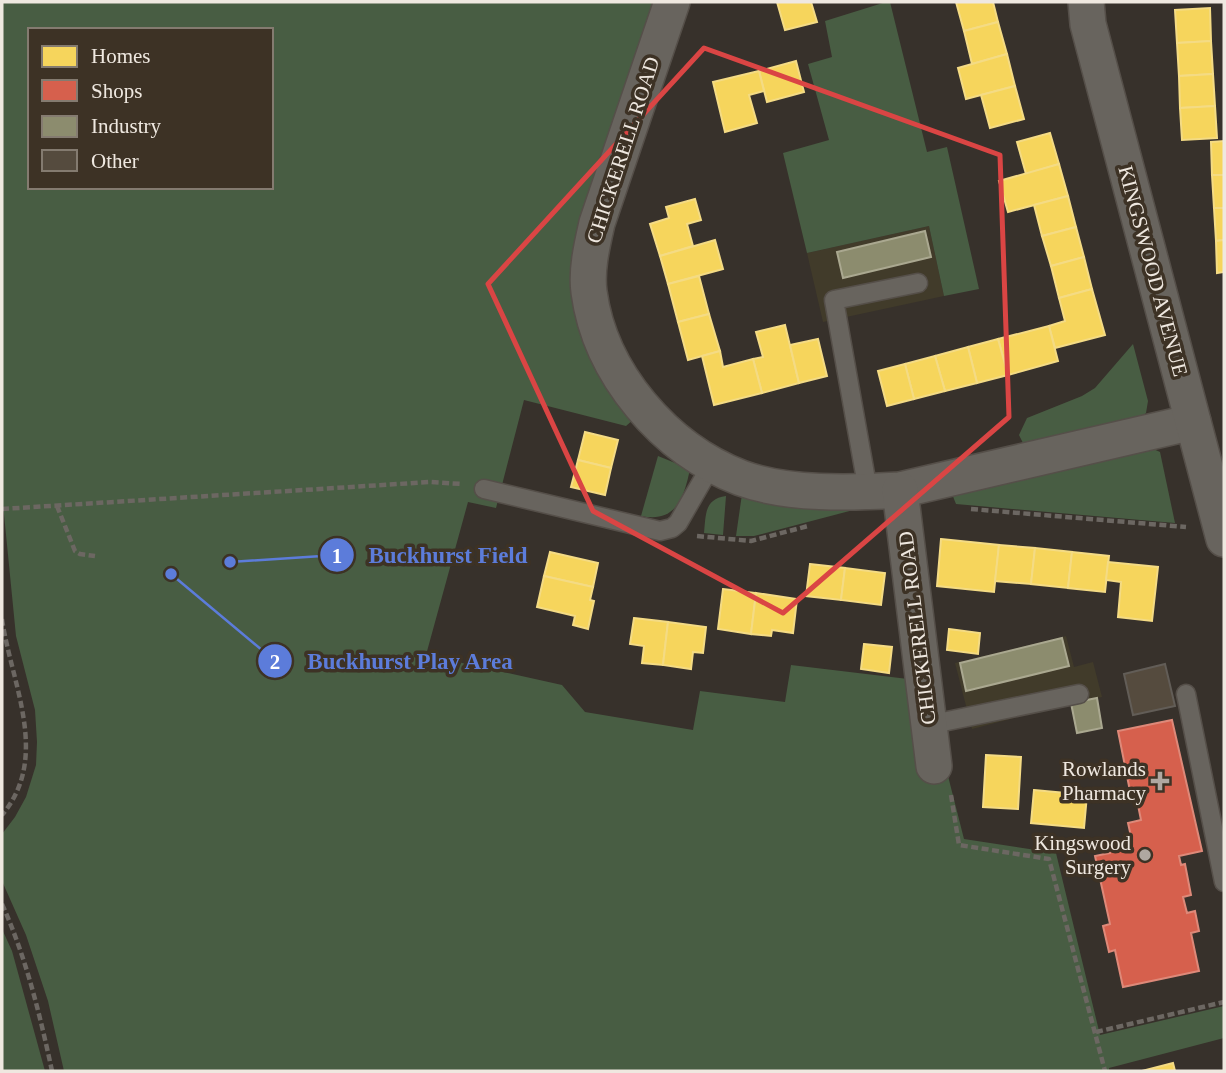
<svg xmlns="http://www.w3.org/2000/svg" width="1226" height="1073" font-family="'Times New Roman',serif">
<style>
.industrial{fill:#413b2a}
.green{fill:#485d43;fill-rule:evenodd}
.homes{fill:#f6d55c;stroke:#f4db84;stroke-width:2}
.shops{fill:#d6604d;stroke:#de8979;stroke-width:2}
.industry{fill:#8c8c6e;stroke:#aaa890;stroke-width:2}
.building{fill:#554b3e;stroke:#625d57;stroke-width:2}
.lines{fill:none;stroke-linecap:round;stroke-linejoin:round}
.lane-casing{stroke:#554f49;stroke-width:21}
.street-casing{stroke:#554f49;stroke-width:38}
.path{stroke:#6c6762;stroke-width:4.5;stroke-dasharray:7 3.5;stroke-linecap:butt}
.lane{stroke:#68645e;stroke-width:18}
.street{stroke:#68645e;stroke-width:35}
.marked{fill:none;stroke:#da4544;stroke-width:5;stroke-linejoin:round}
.poi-dot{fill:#afa8a1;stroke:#3d3225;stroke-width:2.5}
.labels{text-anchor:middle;stroke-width:7;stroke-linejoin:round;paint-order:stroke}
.street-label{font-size:21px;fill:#efe8e0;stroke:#3d3225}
.poi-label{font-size:21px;fill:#efe8e0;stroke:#3d3225;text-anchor:end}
.leader{fill:none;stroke:#5c7cda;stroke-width:2.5}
.callout-dot{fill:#5c7cda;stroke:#3d3225;stroke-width:2.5}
.mark-label{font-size:21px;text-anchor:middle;font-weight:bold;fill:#fff}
.callout-label{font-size:23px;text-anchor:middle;font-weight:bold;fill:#5c7cda;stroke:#3d3225;stroke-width:7;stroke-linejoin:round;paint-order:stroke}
</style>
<rect width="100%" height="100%" fill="#37312b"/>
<g class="industrial">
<path d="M 929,226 L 944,296 L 823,322 L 807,253 Z"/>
<path d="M 1066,636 L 1074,667 L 1093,662 L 1102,697 L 1071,703 L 972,729 L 955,663 Z"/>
</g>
<g class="green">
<path d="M 2,2 L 657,2 L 583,236 L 634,419 L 626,426 L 524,400 L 496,508 L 468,502 L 426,655 L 562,685 L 585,712 L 693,730 L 700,691 L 785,702 L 791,665 L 908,679 L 925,775 L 948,776 L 964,839 L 1056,853 L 1100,1035 L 1224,1006 L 1224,1038 L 1109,1068 L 1109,1071 L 64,1071 L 48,1001 L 26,935 L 2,881 L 2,834 L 15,817 L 26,797 L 36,765 L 37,742 L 35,710 L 16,636 L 2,494 ZM 30,30 L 271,30 L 271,187 L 30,187 Z"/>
<path d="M 886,2 L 890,2 L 927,152 L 947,147 L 979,289 L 944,296 L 929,226 L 807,253 L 783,153 L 829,140 L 808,64 L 832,57 L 825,21 Z"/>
<path d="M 1133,344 L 1148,401 L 1146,413 L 1140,418 L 1025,447 L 1019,435 L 1027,418 L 1082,396 L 1095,388 Z"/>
<path d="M 1149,447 L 1160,452 L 1175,523 L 956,504 L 952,494 Z"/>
<path d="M 658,456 L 690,469 C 684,498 676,523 641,516 Z"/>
<path d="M 742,494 L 861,508 L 754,536 L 736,536 Z"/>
<path d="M 726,496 L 723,535 L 704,533 C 706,515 704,499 726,496 Z"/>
<path d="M 2,929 L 12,951 L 45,1071 L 2,1071 Z"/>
</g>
<g class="homes">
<path d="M 777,2 L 811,2 L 817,22 L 785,30 Z"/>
<path d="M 956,2 L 993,2 L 998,22 L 964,31 Z"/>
<path d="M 1210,8 L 1211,41 L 1177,43 L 1175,10 Z"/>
<path d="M 998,22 L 1007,54 L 972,64 L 964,31 Z"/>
<path d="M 1211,41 L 1213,74 L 1179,76 L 1177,43 Z"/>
<path d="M 1007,54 L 1015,86 L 966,99 L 958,68 Z"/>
<path d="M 796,61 L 804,92 L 767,102 L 759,71 Z"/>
<path d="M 759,71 L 764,91 L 749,95 L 757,123 L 725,132 L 713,82 Z"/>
<path d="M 1213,74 L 1215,106 L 1180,108 L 1179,76 Z"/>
<path d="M 1015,86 L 1024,119 L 990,128 L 981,95 Z"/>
<path d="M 1215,106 L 1217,138 L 1182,140 L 1180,108 Z"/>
<path d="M 1050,133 L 1059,164 L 1026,174 L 1017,142 Z"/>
<path d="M 1224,141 L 1224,175 L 1212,175 L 1211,142 Z"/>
<path d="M 1059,164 L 1068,196 L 1008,212 L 999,181 Z"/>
<path d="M 1212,175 L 1224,175 L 1224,208 L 1214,208 Z"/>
<path d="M 1068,196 L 1076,227 L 1042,236 L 1034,205 Z"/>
<path d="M 695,199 L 701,220 L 687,224 L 693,246 L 660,256 L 650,224 L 669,218 L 666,207 Z"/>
<path d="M 1214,208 L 1224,208 L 1224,240 L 1216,241 Z"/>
<path d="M 1076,227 L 1084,257 L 1051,266 L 1042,236 Z"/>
<path d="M 715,240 L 723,269 L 668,284 L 660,256 Z"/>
<path d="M 1224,240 L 1224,272 L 1217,273 L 1216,241 Z"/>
<path d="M 1084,257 L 1092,289 L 1059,298 L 1051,266 Z"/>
<path d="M 699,276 L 709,314 L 678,322 L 668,284 Z"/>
<path d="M 1092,289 L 1105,335 L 1055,348 L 1049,326 L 1065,321 L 1059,298 Z"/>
<path d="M 709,314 L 720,351 L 688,360 L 678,322 Z"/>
<path d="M 785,325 L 799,383 L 762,393 L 753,359 L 763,357 L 756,332 Z"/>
<path d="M 1049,326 L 1058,361 L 1008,375 L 998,339 Z"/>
<path d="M 818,339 L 827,376 L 799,383 L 790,345 Z"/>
<path d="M 998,339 L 1008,375 L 977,383 L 968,347 Z"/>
<path d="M 968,347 L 977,383 L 945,391 L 935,356 Z"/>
<path d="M 720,351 L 723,367 L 753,359 L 762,393 L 714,405 L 702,356 Z"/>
<path d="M 935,356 L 945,391 L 914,399 L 905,364 Z"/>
<path d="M 905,364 L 914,399 L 887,406 L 878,371 Z"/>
<path d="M 585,432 L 618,440 L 611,468 L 578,460 Z"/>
<path d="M 578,460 L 611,468 L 605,495 L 571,487 Z"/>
<path d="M 941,539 L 999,545 L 994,592 L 937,586 Z"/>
<path d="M 999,545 L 1035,548 L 1031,584 L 995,581 Z"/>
<path d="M 1035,548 L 1072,552 L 1068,588 L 1031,584 Z"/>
<path d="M 550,552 L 598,563 L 593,587 L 544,576 Z"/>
<path d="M 1072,552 L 1109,556 L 1105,592 L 1068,588 Z"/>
<path d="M 1108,562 L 1158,567 L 1152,621 L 1118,617 L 1121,582 L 1106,580 Z"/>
<path d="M 810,564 L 845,568 L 841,600 L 806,596 Z"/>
<path d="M 845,568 L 885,573 L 881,605 L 841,600 Z"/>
<path d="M 544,576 L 593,587 L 590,600 L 594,601 L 588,629 L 573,625 L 575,616 L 537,607 Z"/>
<path d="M 723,589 L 756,593 L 751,634 L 718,629 Z"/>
<path d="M 756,593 L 797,599 L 793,633 L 772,630 L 771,636 L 751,634 Z"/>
<path d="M 634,618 L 668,622 L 663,665 L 642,663 L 644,646 L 630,644 Z"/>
<path d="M 668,622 L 706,627 L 703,653 L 693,652 L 691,669 L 663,665 Z"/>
<path d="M 949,629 L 980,633 L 978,654 L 947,650 Z"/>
<path d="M 864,644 L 892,647 L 889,673 L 861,669 Z"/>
<path d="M 986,755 L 1021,757 L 1018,809 L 983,807 Z"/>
<path d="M 1034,790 L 1087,795 L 1084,828 L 1031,823 Z"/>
<path d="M 1173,1063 L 1175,1071 L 1142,1071 Z"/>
</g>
<path class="shops" d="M 1172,720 L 1202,851 L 1179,856 L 1181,865 L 1185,864 L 1191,895 L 1183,897 L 1187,913 L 1195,911 L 1199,931 L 1191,933 L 1199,971 L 1123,987 L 1115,950 L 1109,952 L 1103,926 L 1110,924 L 1095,856 L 1110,853 L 1108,846 L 1132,841 L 1128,823 L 1141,820 L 1135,790 L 1130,791 L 1118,731 Z"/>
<g class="industry">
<path d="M 925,231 L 931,257 L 843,278 L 837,252 Z"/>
<path d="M 1062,638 L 1069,666 L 966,691 L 960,663 Z"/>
<path d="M 1097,698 L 1102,728 L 1077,733 L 1071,703 Z"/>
</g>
<path class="building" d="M 1165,664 L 1175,706 L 1133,715 L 1124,674 Z"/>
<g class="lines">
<g class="lane-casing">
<g id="lane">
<path d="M 484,489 L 660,531 L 672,528 L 678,523 L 712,464"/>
<path d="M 868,491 L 834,300 L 918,283"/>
<path d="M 1186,694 L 1224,882"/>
<path d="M 928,725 L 1079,694"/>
</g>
</g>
<g class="street-casing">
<g id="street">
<path d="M 672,2 L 597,223 C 592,245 586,270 589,292 C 600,374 665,449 741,478 C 787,495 852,493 900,490 L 1193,422"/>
<path d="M 1086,2 L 1088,24 L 1224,539"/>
<path d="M 900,490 L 934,766"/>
</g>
</g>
<g class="path">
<path d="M 57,506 L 75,551 L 80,554 L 95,556"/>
<path d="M 2,509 L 430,482 L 462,484"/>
<path d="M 971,509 L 1186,527"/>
<path d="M 697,536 L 751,541 L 808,526"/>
<path d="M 2,619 C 11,683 51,757 2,815"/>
<path d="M 951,795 L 959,845 L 1049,859 L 1105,1071"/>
<path d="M 2,904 C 26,957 40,1015 52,1071"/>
<path d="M 1096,1032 L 1224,1002"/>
</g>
<use href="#lane" class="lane"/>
<use href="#street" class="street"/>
</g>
<path class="marked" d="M 704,48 L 1000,155 L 1009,417 L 783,613 L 593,511 L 488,284 Z"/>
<g class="poi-dot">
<path d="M1156.5 770.5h7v7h7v7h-7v7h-7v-7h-7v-7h7z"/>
<circle cx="1145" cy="855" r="7"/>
</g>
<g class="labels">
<g class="street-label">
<text transform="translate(623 150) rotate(-72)" y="7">CHICKERELL ROAD</text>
<text transform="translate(1153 271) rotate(75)" y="7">KINGSWOOD AVENUE</text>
<text transform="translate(917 628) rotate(-97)" y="7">CHICKERELL ROAD</text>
</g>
<g class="poi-label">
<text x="1146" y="776">Rowlands<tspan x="1146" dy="24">Pharmacy</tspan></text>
<text x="1131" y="850">Kingswood<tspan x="1131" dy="24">Surgery</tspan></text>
</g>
</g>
<path class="leader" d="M230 562L337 555M171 574L275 661"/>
<g class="callout-dot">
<circle cx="230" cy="562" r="7"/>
<circle cx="171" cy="574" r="7"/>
<circle cx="337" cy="555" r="18"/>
<circle cx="275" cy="661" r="18"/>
</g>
<g class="mark-label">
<text x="337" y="563">1</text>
<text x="275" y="669">2</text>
</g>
<g class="callout-label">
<text x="448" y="563">Buckhurst Field</text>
<text x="410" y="669">Buckhurst Play Area</text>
</g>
<rect width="1226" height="1073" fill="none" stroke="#efe8e0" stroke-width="7"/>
<rect x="28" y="28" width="245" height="161" fill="#3d3225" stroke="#847b70" stroke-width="2"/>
<rect x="42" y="46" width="35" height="21" fill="#f6d55c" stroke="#847b70" stroke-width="2"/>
<text x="91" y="63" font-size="21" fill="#efe8e0">Homes</text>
<rect x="42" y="80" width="35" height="21" fill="#d6604d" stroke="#847b70" stroke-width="2"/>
<text x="91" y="98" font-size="21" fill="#efe8e0">Shops</text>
<rect x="42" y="116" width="35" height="21" fill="#8c8c6e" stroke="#847b70" stroke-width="2"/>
<text x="91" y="133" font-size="21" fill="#efe8e0">Industry</text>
<rect x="42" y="150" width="35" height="21" fill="#554b3e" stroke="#847b70" stroke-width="2"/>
<text x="91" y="168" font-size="21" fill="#efe8e0">Other</text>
</svg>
